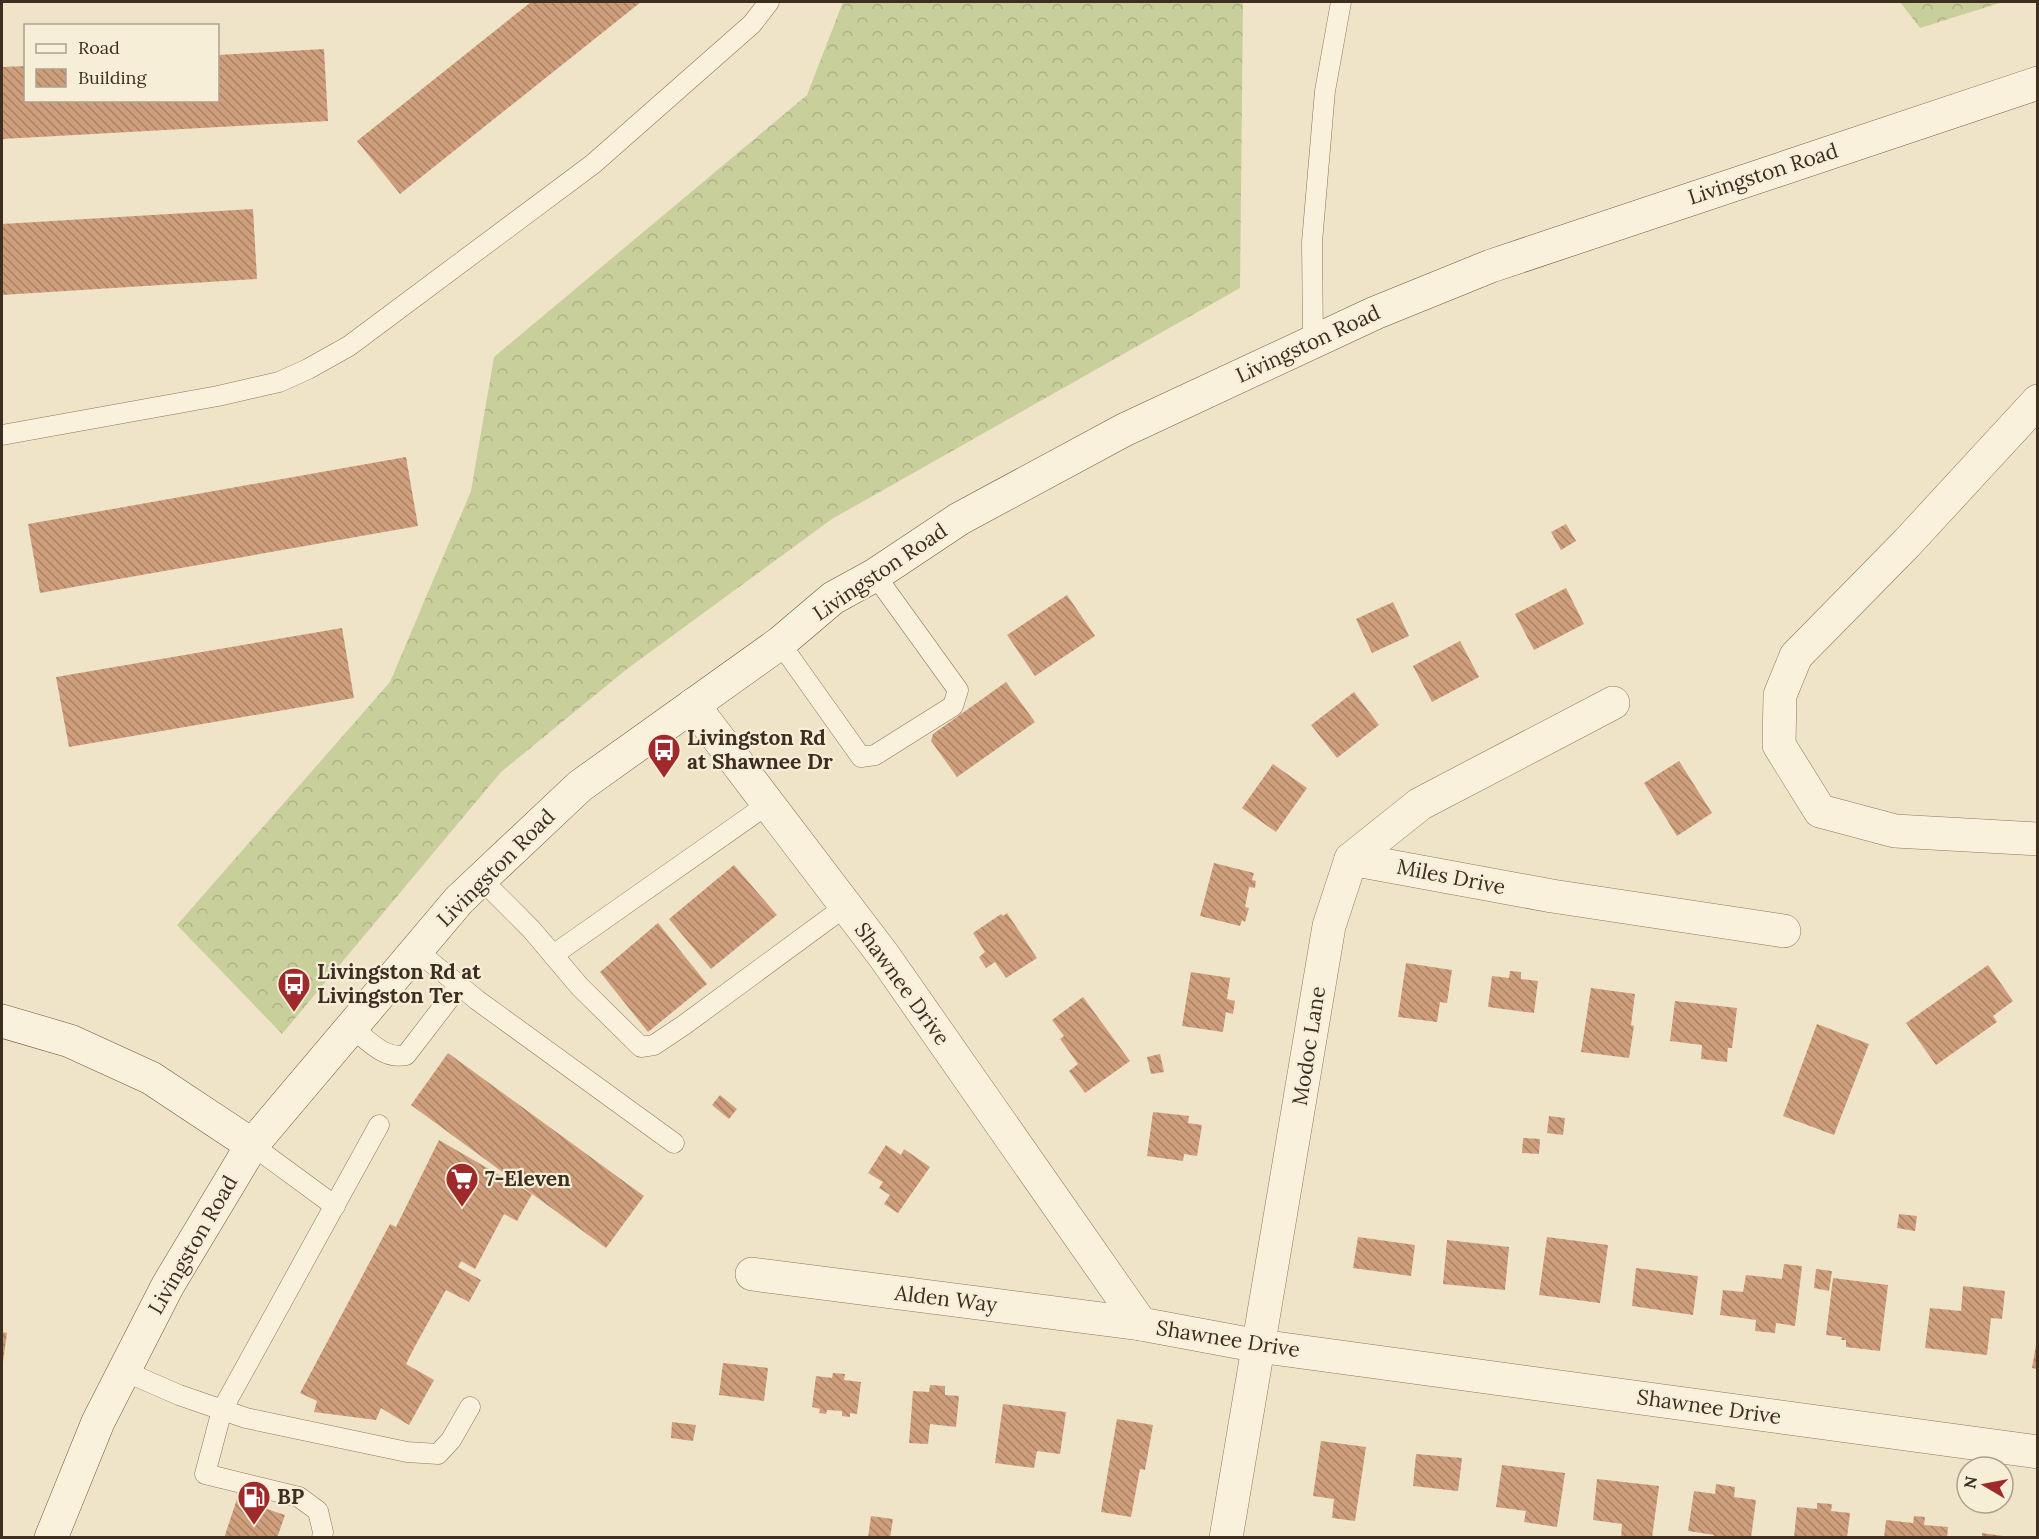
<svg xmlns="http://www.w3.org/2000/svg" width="2039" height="1539" font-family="Lora,serif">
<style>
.forest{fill:url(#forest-crowns)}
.building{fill:url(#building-back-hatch)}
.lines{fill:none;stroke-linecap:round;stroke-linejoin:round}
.lane-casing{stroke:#8d765c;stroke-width:21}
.street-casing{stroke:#8d765c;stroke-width:34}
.secondary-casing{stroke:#6f573f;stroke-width:34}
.lane{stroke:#faf1dc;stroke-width:20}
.street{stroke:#faf1dc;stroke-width:33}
.secondary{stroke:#faf1dc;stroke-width:33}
.labels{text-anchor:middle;stroke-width:4.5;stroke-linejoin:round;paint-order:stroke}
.street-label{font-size:21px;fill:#3d2e20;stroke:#f7eed8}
.poi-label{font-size:21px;font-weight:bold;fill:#3d2e20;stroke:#f7eed8;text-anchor:start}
</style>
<defs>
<pattern id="forest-crowns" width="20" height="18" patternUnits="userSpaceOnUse" patternTransform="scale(1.5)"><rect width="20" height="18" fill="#c9cf9b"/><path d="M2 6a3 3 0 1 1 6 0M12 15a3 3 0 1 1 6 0" fill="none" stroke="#aeb285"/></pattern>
<pattern id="building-back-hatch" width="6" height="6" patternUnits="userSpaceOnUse" patternTransform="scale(1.5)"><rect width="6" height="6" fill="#cf9f7d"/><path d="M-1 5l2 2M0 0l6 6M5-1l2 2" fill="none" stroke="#a98266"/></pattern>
</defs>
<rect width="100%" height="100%" fill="#f0e4c8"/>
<g class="forest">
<path d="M 843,2 L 1243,2 L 1240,288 L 832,519 L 627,669 L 501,772 L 282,1034 L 177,925 L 390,682 L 471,491 L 494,357 L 807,95 Z"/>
<path d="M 1900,2 L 2003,2 L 1920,28 Z"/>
</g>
<g class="building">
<path d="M 531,2 L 641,2 L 400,194 L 357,141 Z"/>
<path d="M 324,49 L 328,121 L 2,139 L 2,67 L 26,66 L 26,100 L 218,100 L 218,55 Z"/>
<path d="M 253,209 L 257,279 L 2,295 L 2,224 Z"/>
<path d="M 406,457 L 418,526 L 40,593 L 28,524 Z"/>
<path d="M 1566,524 L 1576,541 L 1561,550 L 1551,532 Z"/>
<path d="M 1566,588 L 1584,624 L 1534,650 L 1515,614 Z"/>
<path d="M 1067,595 L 1095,636 L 1035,676 L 1007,635 Z"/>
<path d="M 1393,602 L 1409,636 L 1372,653 L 1356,619 Z"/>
<path d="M 342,628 L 354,698 L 69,747 L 56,677 Z"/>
<path d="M 1460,641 L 1479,677 L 1432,702 L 1413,666 Z"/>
<path d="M 1006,682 L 1035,722 L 957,777 L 931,741 L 933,734 Z"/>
<path d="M 1354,692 L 1379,725 L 1337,758 L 1311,725 Z"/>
<path d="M 1679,761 L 1712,813 L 1677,836 L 1644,783 Z"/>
<path d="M 1273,764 L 1307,788 L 1276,832 L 1242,808 Z"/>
<path d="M 1214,863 L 1254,873 L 1252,880 L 1256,881 L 1255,888 L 1249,887 L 1245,907 L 1249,908 L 1245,922 L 1242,920 L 1240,926 L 1200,916 Z"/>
<path d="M 734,865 L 777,915 L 711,969 L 669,919 Z"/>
<path d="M 1007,913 L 1037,958 L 1006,978 L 995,962 L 986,968 L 979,957 L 985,952 L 973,933 L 1001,914 L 1003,916 Z"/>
<path d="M 658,923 L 707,984 L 648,1032 L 600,972 Z"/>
<path d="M 1406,963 L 1452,970 L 1447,1003 L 1440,1002 L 1437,1022 L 1398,1017 Z"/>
<path d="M 1988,965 L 2013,1001 L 1993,1016 L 1997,1022 L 1936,1065 L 1906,1023 Z"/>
<path d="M 1510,971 L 1521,972 L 1521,979 L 1538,981 L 1534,1013 L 1488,1007 L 1492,976 L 1509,978 Z"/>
<path d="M 1191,972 L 1230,978 L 1227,999 L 1235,1001 L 1233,1014 L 1226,1012 L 1223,1032 L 1182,1026 Z"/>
<path d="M 1591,988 L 1635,994 L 1631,1025 L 1634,1026 L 1629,1058 L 1581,1052 Z"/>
<path d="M 1083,997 L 1130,1061 L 1085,1093 L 1069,1071 L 1078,1064 L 1060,1039 L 1064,1036 L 1052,1020 Z"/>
<path d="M 1675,1001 L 1737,1008 L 1732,1048 L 1728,1048 L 1727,1062 L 1701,1059 L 1702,1045 L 1670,1041 Z"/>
<path d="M 1817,1024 L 1869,1044 L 1834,1135 L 1783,1116 Z"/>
<path d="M 448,1053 L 644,1196 L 606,1248 L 411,1105 Z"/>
<path d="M 1160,1054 L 1164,1072 L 1151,1074 L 1147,1057 Z"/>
<path d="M 720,1095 L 737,1109 L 729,1119 L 712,1105 Z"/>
<path d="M 1153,1112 L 1189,1116 L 1188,1123 L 1202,1125 L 1197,1156 L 1184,1154 L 1183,1161 L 1147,1156 Z"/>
<path d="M 1549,1116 L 1565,1118 L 1563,1135 L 1547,1133 Z"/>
<path d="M 1523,1138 L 1540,1139 L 1539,1154 L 1522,1153 Z"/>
<path d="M 439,1140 L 532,1194 L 517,1221 L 504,1214 L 475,1269 L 461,1261 L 458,1267 L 481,1280 L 469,1302 L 446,1290 L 414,1348 L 406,1364 L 434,1380 L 409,1425 L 381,1408 L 376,1420 L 314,1412 L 317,1401 L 300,1393 L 390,1224 L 396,1227 Z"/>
<path d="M 886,1145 L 901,1155 L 904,1149 L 930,1167 L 898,1213 L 884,1204 L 890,1195 L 879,1188 L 883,1182 L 868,1173 Z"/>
<path d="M 1899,1214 L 1917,1216 L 1915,1231 L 1897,1228 Z"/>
<path d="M 1358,1237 L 1415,1245 L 1411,1276 L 1353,1268 Z"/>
<path d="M 1547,1237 L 1608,1245 L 1600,1303 L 1539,1295 Z"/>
<path d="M 1447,1240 L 1509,1247 L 1505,1290 L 1443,1284 Z"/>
<path d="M 1784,1264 L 1802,1266 L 1795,1326 L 1776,1323 L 1775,1333 L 1755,1331 L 1756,1320 L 1720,1315 L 1723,1290 L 1743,1292 L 1746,1275 L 1782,1279 Z"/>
<path d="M 1636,1268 L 1698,1276 L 1693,1315 L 1632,1306 Z"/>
<path d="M 1816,1269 L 1832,1271 L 1829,1291 L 1814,1288 Z"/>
<path d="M 1833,1278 L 1888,1285 L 1880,1351 L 1846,1347 L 1846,1340 L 1841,1340 L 1842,1337 L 1826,1335 Z"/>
<path d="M 1963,1286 L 2005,1291 L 2002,1319 L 1991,1318 L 1987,1355 L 1925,1348 L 1930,1308 L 1961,1311 Z"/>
<path d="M 2,1332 L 7,1333 L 3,1362 L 2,1362 Z"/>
<path d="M 2036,1345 L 2037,1346 L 2037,1369 L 2032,1368 Z"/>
<path d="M 723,1363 L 768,1368 L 764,1401 L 719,1395 Z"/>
<path d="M 833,1373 L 845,1374 L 844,1380 L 861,1382 L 857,1414 L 850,1413 L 850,1417 L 842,1416 L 842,1411 L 827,1410 L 826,1414 L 819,1413 L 820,1409 L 812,1407 L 816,1376 L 832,1378 Z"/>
<path d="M 930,1385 L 945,1386 L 945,1395 L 959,1396 L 956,1427 L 930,1424 L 928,1444 L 909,1443 L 913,1391 L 929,1392 Z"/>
<path d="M 1003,1404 L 1066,1412 L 1060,1454 L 1037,1451 L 1034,1468 L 995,1463 Z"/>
<path d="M 1117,1419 L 1153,1425 L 1145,1470 L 1140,1469 L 1131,1517 L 1101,1512 Z"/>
<path d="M 672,1422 L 696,1425 L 693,1441 L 671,1438 Z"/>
<path d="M 1321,1441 L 1366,1447 L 1355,1521 L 1332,1518 L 1334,1499 L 1313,1496 Z"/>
<path d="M 1416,1454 L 1462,1458 L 1458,1491 L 1413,1486 Z"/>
<path d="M 1502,1465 L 1565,1473 L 1557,1527 L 1524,1522 L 1526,1511 L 1496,1507 Z"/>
<path d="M 1597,1479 L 1659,1486 L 1652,1538 L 1621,1538 L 1622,1524 L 1593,1520 Z"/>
<path d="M 1716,1484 L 1735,1487 L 1734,1497 L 1756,1500 L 1751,1538 L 1714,1538 L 1714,1535 L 1688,1531 L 1694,1491 L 1715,1494 Z"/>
<path d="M 237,1499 L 285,1515 L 277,1538 L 224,1538 Z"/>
<path d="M 1817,1503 L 1832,1504 L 1831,1511 L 1850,1513 L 1847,1538 L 1794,1538 L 1797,1507 L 1817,1509 Z"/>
<path d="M 871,1516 L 893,1519 L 890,1538 L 868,1538 Z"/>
<path d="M 1914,1516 L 1925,1517 L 1924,1525 L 1948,1527 L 1947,1538 L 1884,1538 L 1886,1520 L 1913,1523 Z"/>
<path d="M 1982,1533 L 2003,1536 L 2003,1538 L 1982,1538 Z"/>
</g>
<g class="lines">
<g class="lane-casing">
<g id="lane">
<path d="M 1313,341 L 1312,242 L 1325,91 L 1341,2"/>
<path d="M 2,435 L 218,396 L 279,382 L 308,369 L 349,346 L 593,164 L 752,24 L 769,2"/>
<path d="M 780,643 L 861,757 L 875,755 L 953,706 L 958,690 L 875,575"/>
<path d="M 481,879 L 531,929 L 553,955 L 768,804"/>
<path d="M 416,950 L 477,1000 L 674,1143"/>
<path d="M 553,955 L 580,987 L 641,1047 L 654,1045 L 684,1025 L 846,906"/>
<path d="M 351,1027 C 368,1040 384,1060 406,1055 L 459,986"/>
<path d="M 252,1145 L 335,1206"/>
<path d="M 124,1371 L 179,1395 L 246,1418 L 407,1452 L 438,1454 L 451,1440 L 470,1407"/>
<path d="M 322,1538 L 323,1532 L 318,1511 L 299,1497 L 205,1474 L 222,1410 L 379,1125"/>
</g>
</g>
<g class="street-casing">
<g id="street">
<path d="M 2038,401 L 1907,543 L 1796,656 L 1780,695 L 1779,745 L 1820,811 L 1895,831 L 2038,839"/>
<path d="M 693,705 L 884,956 L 1141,1324 L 1259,1346 L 2038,1452"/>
<path d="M 1351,859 L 1552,896 L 1784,931"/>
<path d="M 752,1274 L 1141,1324"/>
<path d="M 1226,1538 L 1329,926 L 1351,859 L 1420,804 L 1613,703"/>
</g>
</g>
<g class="secondary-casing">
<g id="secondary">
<path d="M 2,1021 L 70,1041 L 151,1078 L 252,1145"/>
<path d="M 51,1538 L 98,1422 L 168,1285 L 252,1145 L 459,900 L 580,786 L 780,643 L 833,598 L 875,575 L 959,519 L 1124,430 L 1375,313 L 1491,266 L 2038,83"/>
</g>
</g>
<use href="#lane" class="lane"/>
<use href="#street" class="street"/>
<use href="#secondary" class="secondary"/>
</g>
<defs>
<g id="bus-pin" transform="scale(1.725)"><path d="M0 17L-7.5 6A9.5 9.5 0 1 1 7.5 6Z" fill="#9e2a2b" stroke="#f7eed8"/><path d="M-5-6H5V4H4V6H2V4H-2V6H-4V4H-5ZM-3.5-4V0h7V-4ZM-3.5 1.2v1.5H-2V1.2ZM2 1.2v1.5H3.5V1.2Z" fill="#fff"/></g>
<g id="supermarket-pin" transform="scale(1.725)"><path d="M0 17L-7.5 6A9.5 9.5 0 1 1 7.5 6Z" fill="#9e2a2b" stroke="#f7eed8"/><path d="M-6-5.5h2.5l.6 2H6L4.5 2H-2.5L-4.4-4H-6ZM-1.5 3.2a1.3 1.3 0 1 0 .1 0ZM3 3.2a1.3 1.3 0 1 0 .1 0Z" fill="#fff"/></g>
<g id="fuel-pin" transform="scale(1.725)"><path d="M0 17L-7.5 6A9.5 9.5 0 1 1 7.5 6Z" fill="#9e2a2b" stroke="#f7eed8"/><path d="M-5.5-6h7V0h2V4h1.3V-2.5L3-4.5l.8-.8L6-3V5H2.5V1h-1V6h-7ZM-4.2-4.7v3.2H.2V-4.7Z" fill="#fff"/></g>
</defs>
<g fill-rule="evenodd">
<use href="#bus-pin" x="664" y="750"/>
<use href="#bus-pin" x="294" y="984"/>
<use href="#supermarket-pin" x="462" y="1179"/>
<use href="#fuel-pin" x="254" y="1497"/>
</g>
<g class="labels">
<g class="street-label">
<text transform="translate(1763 174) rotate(-18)" y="7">Livingston Road</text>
<text transform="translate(1308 344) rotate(-25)" y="7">Livingston Road</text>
<text transform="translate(880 572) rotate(-34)" y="7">Livingston Road</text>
<text transform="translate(496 868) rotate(-45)" y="7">Livingston Road</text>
<text transform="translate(1451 877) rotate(11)" y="7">Miles Drive</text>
<text transform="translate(902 984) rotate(54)" y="7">Shawnee Drive</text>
<text transform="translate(1309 1046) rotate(-81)" y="7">Modoc Lane</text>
<text transform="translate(193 1245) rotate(-60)" y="7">Livingston Road</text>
<text transform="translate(946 1299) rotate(7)" y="7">Alden Way</text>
<text transform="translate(1228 1339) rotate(9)" y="7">Shawnee Drive</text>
<text transform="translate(1709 1407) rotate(8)" y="7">Shawnee Drive</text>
</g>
<g class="poi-label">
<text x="687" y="745">Livingston Rd<tspan x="687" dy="24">at Shawnee Dr</tspan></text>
<text x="317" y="979">Livingston Rd at<tspan x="317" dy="24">Livingston Ter</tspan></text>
<text x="485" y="1186">7-Eleven</text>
<text x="277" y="1504">BP</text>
</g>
</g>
<rect width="2039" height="1539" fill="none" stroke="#3d2e20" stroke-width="6"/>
<rect x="24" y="24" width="195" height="78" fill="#f7eed8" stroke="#ada18e" stroke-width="1.5"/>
<rect x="36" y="44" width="30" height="9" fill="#faf1dc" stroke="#ada18e" stroke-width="1.5"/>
<text x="78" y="54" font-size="18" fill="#3d2e20">Road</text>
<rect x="36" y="69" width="30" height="18" fill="url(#building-back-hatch)" stroke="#ada18e" stroke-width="1.5"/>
<text x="78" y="84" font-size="18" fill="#3d2e20">Building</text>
<g transform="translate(1985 1485) rotate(280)"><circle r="28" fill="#f7eed8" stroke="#ada18e" stroke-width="1.5"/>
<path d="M0-4.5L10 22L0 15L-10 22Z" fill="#9e2a2b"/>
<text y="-9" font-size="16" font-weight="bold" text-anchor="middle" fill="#3d2e20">N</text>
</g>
</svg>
